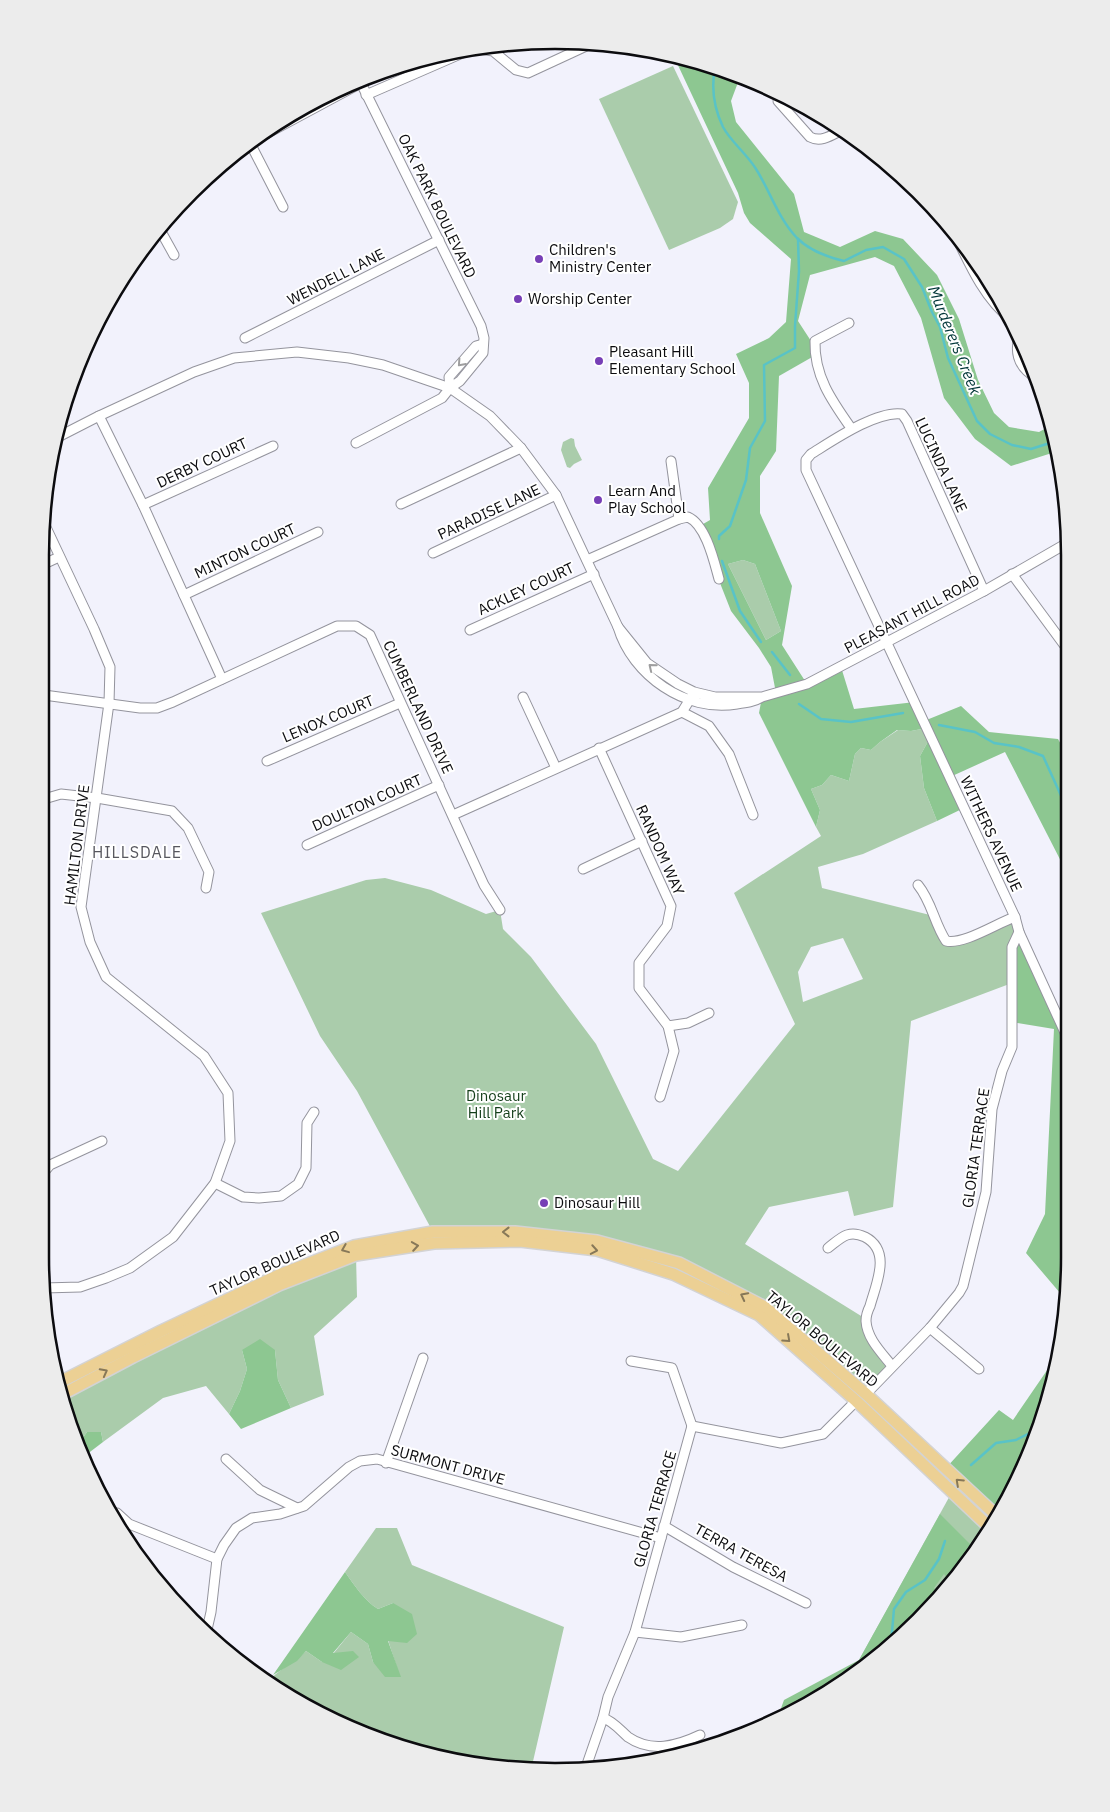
<svg xmlns="http://www.w3.org/2000/svg" width="1110" height="1812" font-family="'IBM Plex Sans',sans-serif">
<style>
.green{fill:#aaccab;fill-rule:evenodd}
.forest{fill:#8dc791;fill-rule:evenodd}
.lines{fill:none;stroke-linecap:round;stroke-linejoin:round}
.stream{stroke:#59c3c7;stroke-width:2.5}
.minor-casing{stroke:#94949d;stroke-width:11}
.major-casing{stroke:#d3d3d4;stroke-width:14}
.minor{stroke:#fff;stroke-width:9}
.major{stroke:#ecd094;stroke-width:11}
.oneway{stroke:#9e9e9f}
.oneway2{stroke:#877858}
.poi-dot{fill:#773fb6;stroke:#fff;stroke-width:2}
.labels{text-anchor:middle;stroke-width:4;stroke-linejoin:round;paint-order:stroke}
.street-label{font-size:15px;fill:#0c0c0f;stroke:#fff}
.poi-label{font-size:15px;fill:#0c0c0f;stroke:#fff;text-anchor:start}
.park-label{font-size:15px;fill:#133d19;stroke:#fff}
.water-label{font-size:16px;font-style:italic;fill:#013638;stroke:#fff}
.neighbourhood-label{font-size:16px;letter-spacing:1px;fill:#57575f;stroke:#fff}
.rim{fill:none;stroke:#0c0c0f;stroke-width:2.5}
</style>
<rect width="100%" height="100%" fill="#f2f2fc"/>
<g class="green">
<path d="M 673,66 L 738,202 L 733,219 L 720,228 L 669,250 L 599,99 Z"/>
<path d="M 571,438 L 574,439 L 575,446 L 582,460 L 574,464 L 570,468 L 567,467 L 561,450 L 563,442 Z"/>
<path d="M 743,560 L 755,564 L 781,631 L 766,640 L 728,564 Z"/>
<path d="M 927,728 L 931,736 L 920,756 L 924,788 L 937,821 L 863,854 L 818,867 L 822,888 L 934,916 L 946,941 L 1015,917 L 1012,983 L 911,1021 L 893,1207 L 854,1216 L 848,1191 L 769,1207 L 745,1244 L 866,1319 L 868,1333 L 892,1366 L 866,1394 L 765,1307 L 679,1263 L 433,1232 L 357,1091 L 320,1036 L 261,913 L 366,880 L 385,878 L 431,890 L 486,914 L 500,910 L 503,929 L 531,957 L 596,1044 L 653,1159 L 678,1171 L 795,1024 L 734,893 L 821,836 L 816,827 L 820,810 L 811,789 L 822,785 L 831,775 L 849,781 L 855,754 L 861,748 L 871,750 L 880,742 L 898,730 L 911,731 ZM 843,938 L 863,979 L 803,1002 L 798,972 L 811,947 Z"/>
<path d="M 356,1255 L 357,1297 L 314,1336 L 324,1395 L 291,1408 L 278,1380 L 275,1350 L 242,1350 L 247,1369 L 240,1391 L 229,1414 L 206,1386 L 163,1398 L 103,1442 L 101,1432 L 87,1432 L 77,1446 L 67,1422 L 61,1395 L 133,1357 Z"/>
<path d="M 952,1492 L 989,1527 L 964,1570 L 868,1666 L 853,1675 L 859,1660 Z"/>
<path d="M 376,1528 L 397,1528 L 412,1565 L 564,1627 L 531,1770 L 487,1768 L 390,1745 L 267,1684 C 277,1669 294,1664 306,1651 L 322,1662 L 333,1654 L 351,1632 L 368,1644 L 373,1662 L 400,1677 L 388,1640 L 393,1603 L 378,1609 C 364,1600 355,1586 345,1572 Z"/>
</g>
<g class="forest">
<path d="M 686,57 L 740,77 L 731,101 L 736,122 L 794,194 L 804,232 L 840,247 L 875,231 L 903,239 L 937,275 L 959,319 L 978,380 L 994,413 L 1009,427 L 1039,432 L 1050,426 L 1055,452 L 1011,466 L 975,439 L 944,398 L 921,318 L 894,266 L 875,257 L 810,275 L 798,321 L 811,341 L 814,356 L 779,376 L 776,451 L 760,476 L 760,513 L 792,586 L 782,645 L 807,684 L 841,667 L 854,709 L 915,702 L 924,721 L 961,706 L 989,732 L 1058,739 L 1068,757 L 1067,873 L 1005,752 L 950,777 L 964,808 L 937,821 L 924,788 L 920,756 L 931,736 L 927,728 L 911,731 L 897,730 L 880,742 L 871,750 L 861,748 L 855,754 L 849,781 L 831,775 L 822,785 L 811,789 L 820,810 L 816,827 L 759,713 L 762,697 L 776,693 L 771,667 L 759,648 L 731,611 L 698,527 L 710,520 L 708,488 L 749,418 L 749,383 L 736,354 L 769,338 L 786,322 L 791,259 L 750,223 L 744,213 L 738,193 L 676,61 ZM 743,560 L 755,564 L 781,631 L 766,640 L 728,564 Z"/>
<path d="M 1019,932 L 1067,1037 L 1066,1300 L 1026,1253 L 1045,1214 L 1054,1029 L 1012,1022 L 1012,947 Z"/>
<path d="M 1066,1306 L 1066,1324 L 1031,1454 L 996,1515 L 945,1469 L 999,1410 L 1013,1420 L 1052,1363 Z"/>
<path d="M 260,1339 L 275,1350 L 278,1380 L 291,1408 L 241,1429 L 229,1414 L 240,1391 L 247,1369 L 242,1350 Z"/>
<path d="M 87,1432 L 101,1432 L 103,1442 L 82,1458 L 77,1446 Z"/>
<path d="M 940,1514 L 976,1550 L 964,1570 L 951,1583 L 944,1574 L 934,1588 L 940,1594 L 868,1666 L 776,1722 L 784,1700 L 859,1660 Z"/>
<path d="M 345,1572 C 355,1586 364,1600 378,1609 L 393,1603 L 412,1614 L 417,1634 L 407,1643 L 388,1641 L 401,1677 L 385,1677 L 373,1662 L 368,1644 L 351,1632 L 333,1653 L 353,1651 L 359,1657 L 341,1670 L 322,1662 L 306,1651 L 297,1661 L 273,1675 Z"/>
</g>
<g class="lines">
<g class="stream">
<path d="M 715,68 C 711,88 714,108 723,127 C 731,142 747,154 756,169 C 770,191 778,218 797,238 C 809,250 827,257 844,261 L 866,250 L 883,247 L 904,259 L 922,287 L 932,312 L 940,327 L 948,358 L 977,421 L 990,434 L 1012,445 L 1031,449 L 1053,442"/>
<path d="M 719,539 L 719,536 L 730,526 L 746,480 L 750,448 L 765,421 L 764,365 L 795,348 L 795,326 L 799,271 L 798,239"/>
<path d="M 722,561 L 740,611 L 761,642"/>
<path d="M 772,652 L 790,675"/>
<path d="M 799,704 L 821,719 L 851,722 L 903,713"/>
<path d="M 939,725 L 975,732 L 994,743 L 1019,747 L 1043,756 L 1068,811"/>
<path d="M 971,1465 L 996,1443 L 1016,1440 L 1038,1429"/>
<path d="M 891,1643 L 894,1609 L 906,1592 L 925,1580 L 939,1559 L 945,1541"/>
</g>
<g class="minor-casing">
<g id="minor">
<path d="M 366,95 L 474,48 L 493,51 L 516,70 L 528,73 L 595,42"/>
<path d="M 778,101 L 810,137 C 821,143 832,135 842,130"/>
<path d="M 253,141 L 361,83"/>
<path d="M 250,143 L 283,207"/>
<path d="M 159,228 L 174,255"/>
<path d="M 953,230 C 968,261 984,299 1011,319"/>
<path d="M 849,323 L 815,341 C 814,376 832,401 851,428"/>
<path d="M 1019,337 C 1014,356 1020,369 1038,379"/>
<path d="M 245,338 L 439,240"/>
<path d="M 450,388 L 449,377 L 476,346 L 483,344"/>
<path d="M 99,416 L 143,505 L 222,679"/>
<path d="M 58,437 L 99,416 L 194,372 L 234,358 L 297,352 L 349,358 L 383,365 L 450,388 L 490,416 L 521,448 L 556,495 L 618,627"/>
<path d="M 356,443 L 442,398 L 450,388 L 460,381 L 483,353 L 484,338 L 481,326 L 360,81"/>
<path d="M 671,461 L 679,519 L 688,517 C 706,525 714,561 719,579"/>
<path d="M 401,504 L 521,448"/>
<path d="M 143,505 L 273,446"/>
<path d="M 44,523 L 94,629 L 110,667 L 109,703 L 81,907 L 90,942 L 106,977 L 204,1056 L 228,1093 L 230,1141 L 215,1183 L 173,1237 L 130,1268 L 106,1278 L 80,1287 L 44,1288"/>
<path d="M 433,553 L 556,495"/>
<path d="M 587,560 L 679,519"/>
<path d="M 44,564 L 59,557"/>
<path d="M 1012,574 L 1068,650"/>
<path d="M 984,591 L 907,421 L 902,414 C 877,410 832,441 811,454 L 806,460 L 806,470 L 1015,917 L 1019,932 L 1067,1037"/>
<path d="M 184,595 L 318,532"/>
<path d="M 470,630 L 594,574"/>
<path d="M 44,695 L 140,708 L 157,708 L 173,702 L 337,626 L 356,626 L 370,635 L 484,885 L 500,910"/>
<path d="M 523,697 L 556,768"/>
<path d="M 762,697 C 754,702 746,703 737,704 C 686,713 632,675 618,627 L 647,663 L 678,684 L 694,692 L 715,697 L 762,697 L 807,684 L 984,591 L 1069,542"/>
<path d="M 682,712 L 709,726 L 729,754 L 753,815"/>
<path d="M 599,748 L 671,906 L 667,926 L 639,963 L 639,988 L 668,1026 L 674,1051 L 660,1097"/>
<path d="M 267,761 L 400,703"/>
<path d="M 44,799 L 61,794 L 97,798 L 172,811 L 188,828 L 209,872 L 206,888"/>
<path d="M 453,815 L 682,712 L 692,696"/>
<path d="M 307,845 L 439,785"/>
<path d="M 583,869 L 642,841"/>
<path d="M 918,885 C 932,902 934,923 946,941 C 964,945 997,923 1015,917"/>
<path d="M 668,1026 L 688,1023 L 709,1013"/>
<path d="M 44,1172 L 50,1165 L 102,1141"/>
<path d="M 215,1183 L 243,1197 L 259,1198 L 281,1196 L 298,1184 L 306,1168 L 307,1123 L 314,1112"/>
<path d="M 828,1248 C 841,1238 848,1229 865,1237 C 892,1251 876,1284 870,1306 C 868,1310 866,1316 866,1321 C 867,1339 882,1353 892,1366"/>
<path d="M 930,1328 L 979,1369"/>
<path d="M 631,1361 L 672,1368 L 692,1426"/>
<path d="M 866,1394 L 930,1328 L 959,1293 L 963,1286 L 986,1192 L 992,1109 L 1002,1071 L 1012,1047 L 1012,947 L 1019,932"/>
<path d="M 692,1426 L 781,1443 L 823,1434 L 856,1401"/>
<path d="M 226,1459 L 260,1490 L 297,1508"/>
<path d="M 386,1463 L 423,1358"/>
<path d="M 117,1513 L 129,1524 L 217,1559"/>
<path d="M 664,1526 L 733,1567 L 806,1603"/>
<path d="M 635,1632 L 681,1637 L 742,1625"/>
<path d="M 206,1634 L 211,1612 L 217,1559 L 224,1545 L 236,1528 L 252,1518 L 280,1514 L 304,1506 L 349,1467 L 360,1461 L 377,1459 L 661,1538"/>
<path d="M 603,1718 C 613,1721 620,1730 628,1737 C 651,1753 677,1746 700,1735"/>
<path d="M 585,1770 L 603,1718 L 608,1697 L 635,1632 L 692,1426"/>
</g>
</g>
<g class="major-casing">
<g id="major">
<path d="M 58,1383 L 161,1331 L 279,1275 L 354,1246 L 433,1232 L 515,1232 L 597,1241 L 679,1263 L 765,1307 L 866,1394 L 996,1515"/>
<path d="M 61,1395 L 133,1357 L 279,1285 L 356,1255 L 434,1243 L 520,1241 L 597,1250 L 673,1274 L 759,1315 L 856,1401 L 989,1527"/>
</g>
</g>
<use href="#minor" class="minor"/>
<use href="#major" class="major"/>
</g>
<defs><path id="oneway-chevron" d="M-2-3.5L2.5 0L-2 3.5" fill="none" stroke-width="1.6" stroke-linecap="round" stroke-linejoin="round" transform="scale(1.25)"/></defs>
<g class="oneway">
<use href="#oneway-chevron" transform="translate(461 363) rotate(132)"/>
<use href="#oneway-chevron" transform="translate(652 667) rotate(-141)"/>
</g>
<g class="oneway2">
<use href="#oneway-chevron" transform="translate(506 1232) rotate(180)"/>
<use href="#oneway-chevron" transform="translate(415 1246) rotate(-9)"/>
<use href="#oneway-chevron" transform="translate(345 1249) rotate(158)"/>
<use href="#oneway-chevron" transform="translate(594 1250) rotate(10)"/>
<use href="#oneway-chevron" transform="translate(744 1296) rotate(-153)"/>
<use href="#oneway-chevron" transform="translate(787 1339) rotate(42)"/>
<use href="#oneway-chevron" transform="translate(104 1372) rotate(-28)"/>
<use href="#oneway-chevron" transform="translate(959 1482) rotate(-137)"/>
</g>
<g class="poi-dot">
<circle cx="539" cy="259" r="5"/>
<circle cx="518" cy="299" r="5"/>
<circle cx="599" cy="361" r="5"/>
<circle cx="598" cy="500" r="5"/>
<circle cx="544" cy="1203" r="5"/>
</g>
<g class="labels">
<g class="street-label">
<text transform="translate(437 206) rotate(64)" y="5">OAK PARK BOULEVARD</text>
<text transform="translate(336 277) rotate(-27)" y="5">WENDELL LANE</text>
<text transform="translate(202 463) rotate(-25)" y="5">DERBY COURT</text>
<text transform="translate(941 465) rotate(65)" y="5">LUCINDA LANE</text>
<text transform="translate(489 512) rotate(-25)" y="5">PARADISE LANE</text>
<text transform="translate(245 551) rotate(-25)" y="5">MINTON COURT</text>
<text transform="translate(526 589) rotate(-25)" y="5">ACKLEY COURT</text>
<text transform="translate(912 614) rotate(-28)" y="5">PLEASANT HILL ROAD</text>
<text transform="translate(418 707) rotate(65)" y="5">CUMBERLAND DRIVE</text>
<text transform="translate(328 719) rotate(-23)" y="5">LENOX COURT</text>
<text transform="translate(367 803) rotate(-24)" y="5">DOULTON COURT</text>
<text transform="translate(991 834) rotate(65)" y="5">WITHERS AVENUE</text>
<text transform="translate(77 845) rotate(-83)" y="5">HAMILTON DRIVE</text>
<text transform="translate(660 850) rotate(66)" y="5">RANDOM WAY</text>
<text transform="translate(976 1148) rotate(-82)" y="5">GLORIA TERRACE</text>
<text transform="translate(275 1263) rotate(-24)" y="5">TAYLOR BOULEVARD</text>
<text transform="translate(822 1339) rotate(40)" y="5">TAYLOR BOULEVARD</text>
<text transform="translate(448 1465) rotate(15)" y="5">SURMONT DRIVE</text>
<text transform="translate(655 1509) rotate(-74)" y="5">GLORIA TERRACE</text>
<text transform="translate(741 1553) rotate(29)" y="5">TERRA TERESA</text>
</g>
<g class="poi-label">
<text x="549" y="255">Children's<tspan x="549" dy="17">Ministry Center</tspan></text>
<text x="528" y="304">Worship Center</text>
<text x="609" y="357">Pleasant Hill<tspan x="609" dy="17">Elementary School</tspan></text>
<text x="608" y="496">Learn And<tspan x="608" dy="17">Play School</tspan></text>
<text x="554" y="1208">Dinosaur Hill</text>
</g>
<g class="park-label">
<text x="496" y="1101">Dinosaur<tspan x="496" dy="17">Hill Park</tspan></text>
</g>
<g class="water-label">
<text transform="translate(955 340) rotate(68)" y="6">Murderers Creek</text>
</g>
<g class="neighbourhood-label">
<text x="137" y="858">HILLSDALE</text>
</g>
</g>
<path d="M0 0H1110V1812H0ZM555 49H555A506 506 0 0 1 1061 555V1257A506 506 0 0 1 555 1763H555A506 506 0 0 1 49 1257V555A506 506 0 0 1 555 49Z" fill="#ececec" fill-rule="evenodd"/>
<path class="rim" d="M555 49H555A506 506 0 0 1 1061 555V1257A506 506 0 0 1 555 1763H555A506 506 0 0 1 49 1257V555A506 506 0 0 1 555 49Z"/>
</svg>
